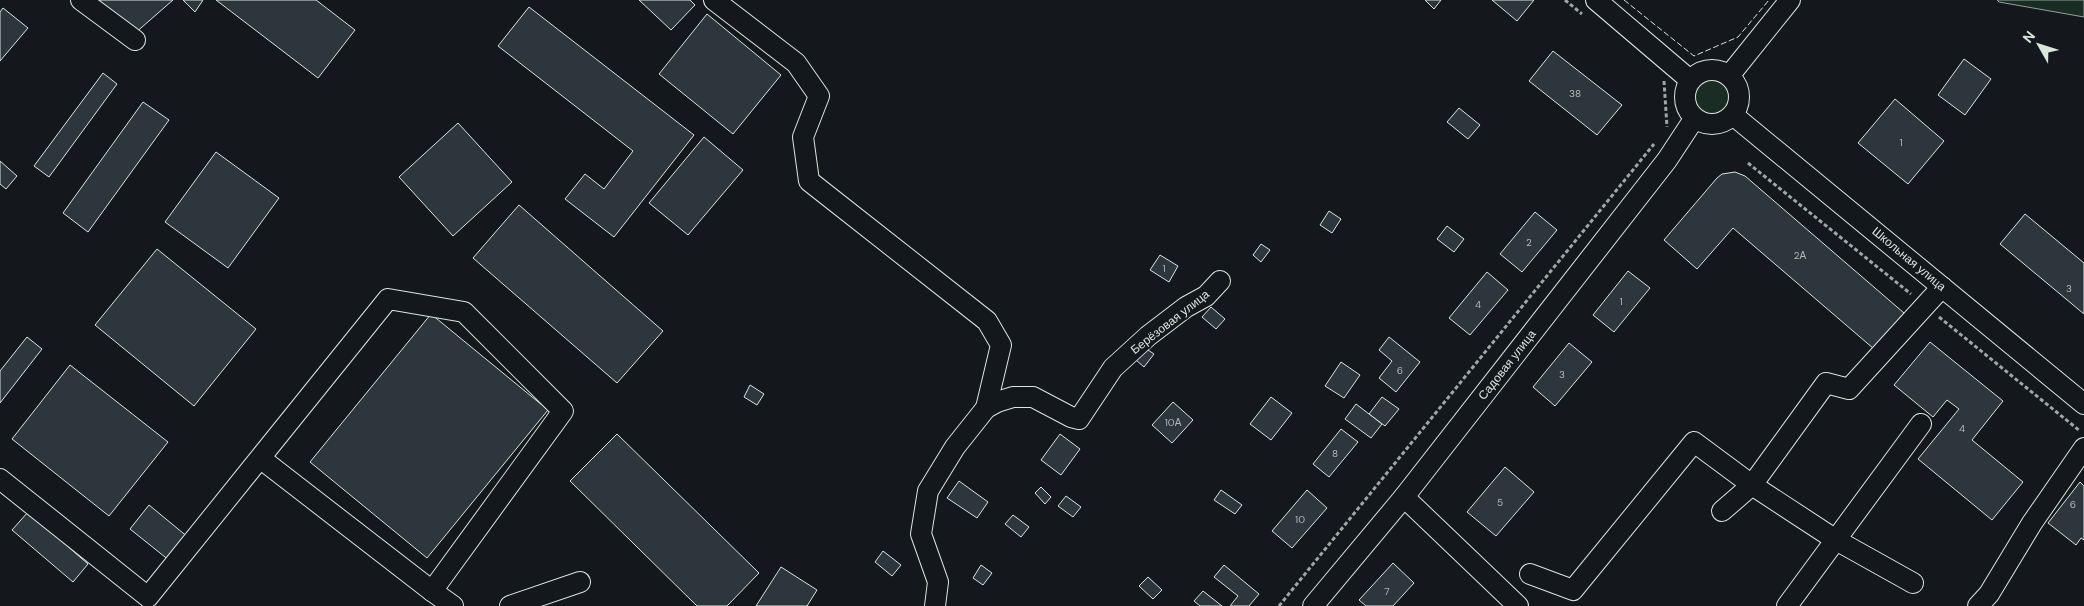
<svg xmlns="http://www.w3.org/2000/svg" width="2084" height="606" font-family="'DM Sans',sans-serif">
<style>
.green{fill:#1a2d24;stroke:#939e99}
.building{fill:#2c363c;stroke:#d8e6dc}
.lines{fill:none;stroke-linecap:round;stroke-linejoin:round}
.minor-casing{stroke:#d8e6dc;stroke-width:22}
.path{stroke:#9da8a2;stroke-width:3;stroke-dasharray:4 2.5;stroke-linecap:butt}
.minor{stroke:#14181c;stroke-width:20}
.fence{stroke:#d8e6dc;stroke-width:1;stroke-dasharray:6 2.5;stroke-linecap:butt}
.labels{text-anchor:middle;stroke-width:4;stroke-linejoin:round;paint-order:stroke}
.number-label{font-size:10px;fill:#adbab4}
.street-label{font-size:12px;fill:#d8e6dc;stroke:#14181c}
</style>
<rect width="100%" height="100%" fill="#14181c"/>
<g class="green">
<path d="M 1997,0 L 2084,0 L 2084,17 L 1999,2 Z"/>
<circle cx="1712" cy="97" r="17"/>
</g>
<g class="building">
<path d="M 96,0 L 173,0 L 134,34 Z"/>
<path d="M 183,0 L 203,0 L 195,12 Z"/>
<path d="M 216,0 L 316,0 L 355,30 L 318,78 Z"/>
<path d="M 639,0 L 690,0 L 695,5 L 671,30 Z"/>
<path d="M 1425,0 L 1441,0 L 1434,9 Z"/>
<path d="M 1492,0 L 1534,0 L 1517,21 Z"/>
<path d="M 529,7 L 694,135 L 614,237 L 565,199 L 585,174 L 604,189 L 633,151 L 498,46 Z"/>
<path d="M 3,8 L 28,28 L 0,61 L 0,12 Z"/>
<path d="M 707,14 L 781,75 L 733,134 L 659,74 Z"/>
<path d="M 1553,51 L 1622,105 L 1597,135 L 1529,81 Z"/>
<path d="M 1964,59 L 1991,79 L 1965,115 L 1938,95 Z"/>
<path d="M 103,73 L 117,84 L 49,177 L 34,166 Z"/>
<path d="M 1895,99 L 1944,141 L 1908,184 L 1858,143 Z"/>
<path d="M 143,102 L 169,120 L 88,232 L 63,213 Z"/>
<path d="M 1459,108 L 1480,125 L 1468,139 L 1447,122 Z"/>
<path d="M 458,123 L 512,182 L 453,236 L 399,177 Z"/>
<path d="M 704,137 L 743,170 L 688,235 L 649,203 Z"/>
<path d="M 216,152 L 279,198 L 228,268 L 165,222 Z"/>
<path d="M 0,161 L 17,176 L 6,189 L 0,184 Z"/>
<path d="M 1735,172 L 1745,176 L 1904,313 L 1874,349 L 1733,228 L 1697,269 L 1664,240 L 1717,178 L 1722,174 Z"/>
<path d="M 519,205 L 663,331 L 617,383 L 473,258 Z"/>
<path d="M 1329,211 L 1341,219 L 1332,233 L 1320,225 Z"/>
<path d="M 1535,212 L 1557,230 L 1522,272 L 1500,254 Z"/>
<path d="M 2025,214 L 2084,263 L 2084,314 L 2000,244 Z"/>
<path d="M 1447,226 L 1464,239 L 1454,252 L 1437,239 Z"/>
<path d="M 1261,244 L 1270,250 L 1261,262 L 1253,255 Z"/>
<path d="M 157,249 L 256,329 L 194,406 L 95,325 Z"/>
<path d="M 1160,255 L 1178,266 L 1169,282 L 1150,270 Z"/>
<path d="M 1628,271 L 1650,288 L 1614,332 L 1593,315 Z"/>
<path d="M 1487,272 L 1508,290 L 1470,335 L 1449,318 Z"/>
<path d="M 1211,307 L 1225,319 L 1216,329 L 1202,317 Z"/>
<path d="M 431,314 L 548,410 L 427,558 L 310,462 Z"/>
<path d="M 27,337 L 42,349 L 0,403 L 0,371 Z"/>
<path d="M 1389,337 L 1420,362 L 1396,392 L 1379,378 L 1392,361 L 1379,350 Z"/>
<path d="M 1930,342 L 2003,401 L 1972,440 L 2023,482 L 1992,520 L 1918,459 L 1959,409 L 1947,400 L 1933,417 L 1894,385 Z"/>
<path d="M 1569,343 L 1592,362 L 1555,406 L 1533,387 Z"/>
<path d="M 1145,348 L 1154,354 L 1144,367 L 1136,360 Z"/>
<path d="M 1341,362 L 1360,375 L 1344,398 L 1325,386 Z"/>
<path d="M 70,365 L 168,442 L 109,516 L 12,439 Z"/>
<path d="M 750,385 L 764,394 L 757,405 L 744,397 Z"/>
<path d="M 1271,397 L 1292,413 L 1271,440 L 1250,424 Z"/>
<path d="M 1382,397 L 1399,409 L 1385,426 L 1369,414 Z"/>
<path d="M 1173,402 L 1193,420 L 1172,443 L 1152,425 Z"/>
<path d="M 1356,404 L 1382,424 L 1371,438 L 1345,419 Z"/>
<path d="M 1341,429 L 1358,442 L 1329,477 L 1313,464 Z"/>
<path d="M 617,434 L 759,573 L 727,606 L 697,606 L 570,481 Z"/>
<path d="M 1060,434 L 1080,449 L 1061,475 L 1041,460 Z"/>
<path d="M 1505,467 L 1534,492 L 1496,536 L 1467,512 Z"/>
<path d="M 959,481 L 988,502 L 977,518 L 947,498 Z"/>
<path d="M 2080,482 L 2084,486 L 2084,540 L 2081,538 L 2076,545 L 2048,523 Z"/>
<path d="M 1041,487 L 1051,497 L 1045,504 L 1035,493 Z"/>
<path d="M 1221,490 L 1242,505 L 1235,514 L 1214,500 Z"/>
<path d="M 1307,490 L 1327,508 L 1292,548 L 1272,531 Z"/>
<path d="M 1066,496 L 1081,507 L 1073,517 L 1058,506 Z"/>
<path d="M 149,505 L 189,538 L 170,561 L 130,529 Z"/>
<path d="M 28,512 L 88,564 L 73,582 L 12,530 Z"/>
<path d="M 1013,515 L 1029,527 L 1021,537 L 1005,524 Z"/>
<path d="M 883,551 L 901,565 L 892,576 L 875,562 Z"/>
<path d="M 1393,563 L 1414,583 L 1393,606 L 1366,606 L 1359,600 Z"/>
<path d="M 981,565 L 992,573 L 983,585 L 973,578 Z"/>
<path d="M 1224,565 L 1259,594 L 1249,606 L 1230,606 L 1238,596 L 1214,577 Z"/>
<path d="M 781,567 L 817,590 L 807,606 L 756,606 Z"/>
<path d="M 1148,577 L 1162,590 L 1153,599 L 1139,586 Z"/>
<path d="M 1203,591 L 1222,606 L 1200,606 L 1194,601 Z"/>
</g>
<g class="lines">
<g class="minor-casing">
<g id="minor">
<path d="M 81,0 L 135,40"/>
<path d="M 714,0 L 796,63 L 819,96 L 803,137 L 809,181 L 987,321 L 1001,345 L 986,408"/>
<path d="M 1596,0 L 1690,80"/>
<circle cx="1712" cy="97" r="27"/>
<path d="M 1729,76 L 1790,0"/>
<path d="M 1733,115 L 2084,404"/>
<path d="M 0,479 L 148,597 L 388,299 L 464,312 L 563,411 L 432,591 L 260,458"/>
<path d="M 1404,497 L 1518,606"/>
<path d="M 1722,511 L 1752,485 L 1826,383 L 1849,389 L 1942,287"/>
<path d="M 1530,574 L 1573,590 L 1694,442 L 1752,485 L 1836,540 L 1913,583"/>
<path d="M 432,591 L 453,606"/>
<path d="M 510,606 L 580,582"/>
<path d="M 935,606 L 938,582 L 921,534 L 928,491 L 955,447 L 986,408 L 997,402 L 1013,397 L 1033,397 L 1071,417 L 1079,419 L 1113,368 L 1148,336 L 1186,307 L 1206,296 L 1220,281"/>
<path d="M 1313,606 L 1404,497 L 1667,160 L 1694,119"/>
<path d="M 1787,606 L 1921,424"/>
<path d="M 1978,606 L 1989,594 L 2032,523 L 2084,448"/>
</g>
</g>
<g class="path">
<path d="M 1565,0 L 1582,14"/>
<path d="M 1664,81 L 1667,127"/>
<path d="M 1748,163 L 1911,294"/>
<path d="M 1939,317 L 2080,431"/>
<path d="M 1279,606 L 1654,144"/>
</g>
<use href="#minor" class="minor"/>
<path class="fence" d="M 1624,0 L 1694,56 L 1738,37 L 1769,0"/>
</g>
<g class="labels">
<g class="number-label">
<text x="1575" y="97">38</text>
<text x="1901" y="146">1</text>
<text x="1529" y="246">2</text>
<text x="1800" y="259">2А</text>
<text x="1164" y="272">1</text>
<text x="2069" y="292">3</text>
<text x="1621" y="305">1</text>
<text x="1478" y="308">4</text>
<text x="1400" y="374">6</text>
<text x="1562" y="378">3</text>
<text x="1173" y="426">10А</text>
<text x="1962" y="432">4</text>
<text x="1335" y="457">8</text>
<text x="1500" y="506">5</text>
<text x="2073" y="508">6</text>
<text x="1300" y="523">10</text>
<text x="1387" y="595">7</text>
</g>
<g class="street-label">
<text transform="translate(1909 259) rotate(40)" y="4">Школьная улица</text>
<text transform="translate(1170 322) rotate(-38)" y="4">Берёзовая улица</text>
<text transform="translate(1507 365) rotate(-52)" y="4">Садовая улица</text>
</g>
</g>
<g transform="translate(2039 45) rotate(309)" stroke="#14181c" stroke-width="4" paint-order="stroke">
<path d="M0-4L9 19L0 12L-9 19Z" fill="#d8e6dc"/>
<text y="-8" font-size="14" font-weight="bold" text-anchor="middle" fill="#d8e6dc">N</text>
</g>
</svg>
